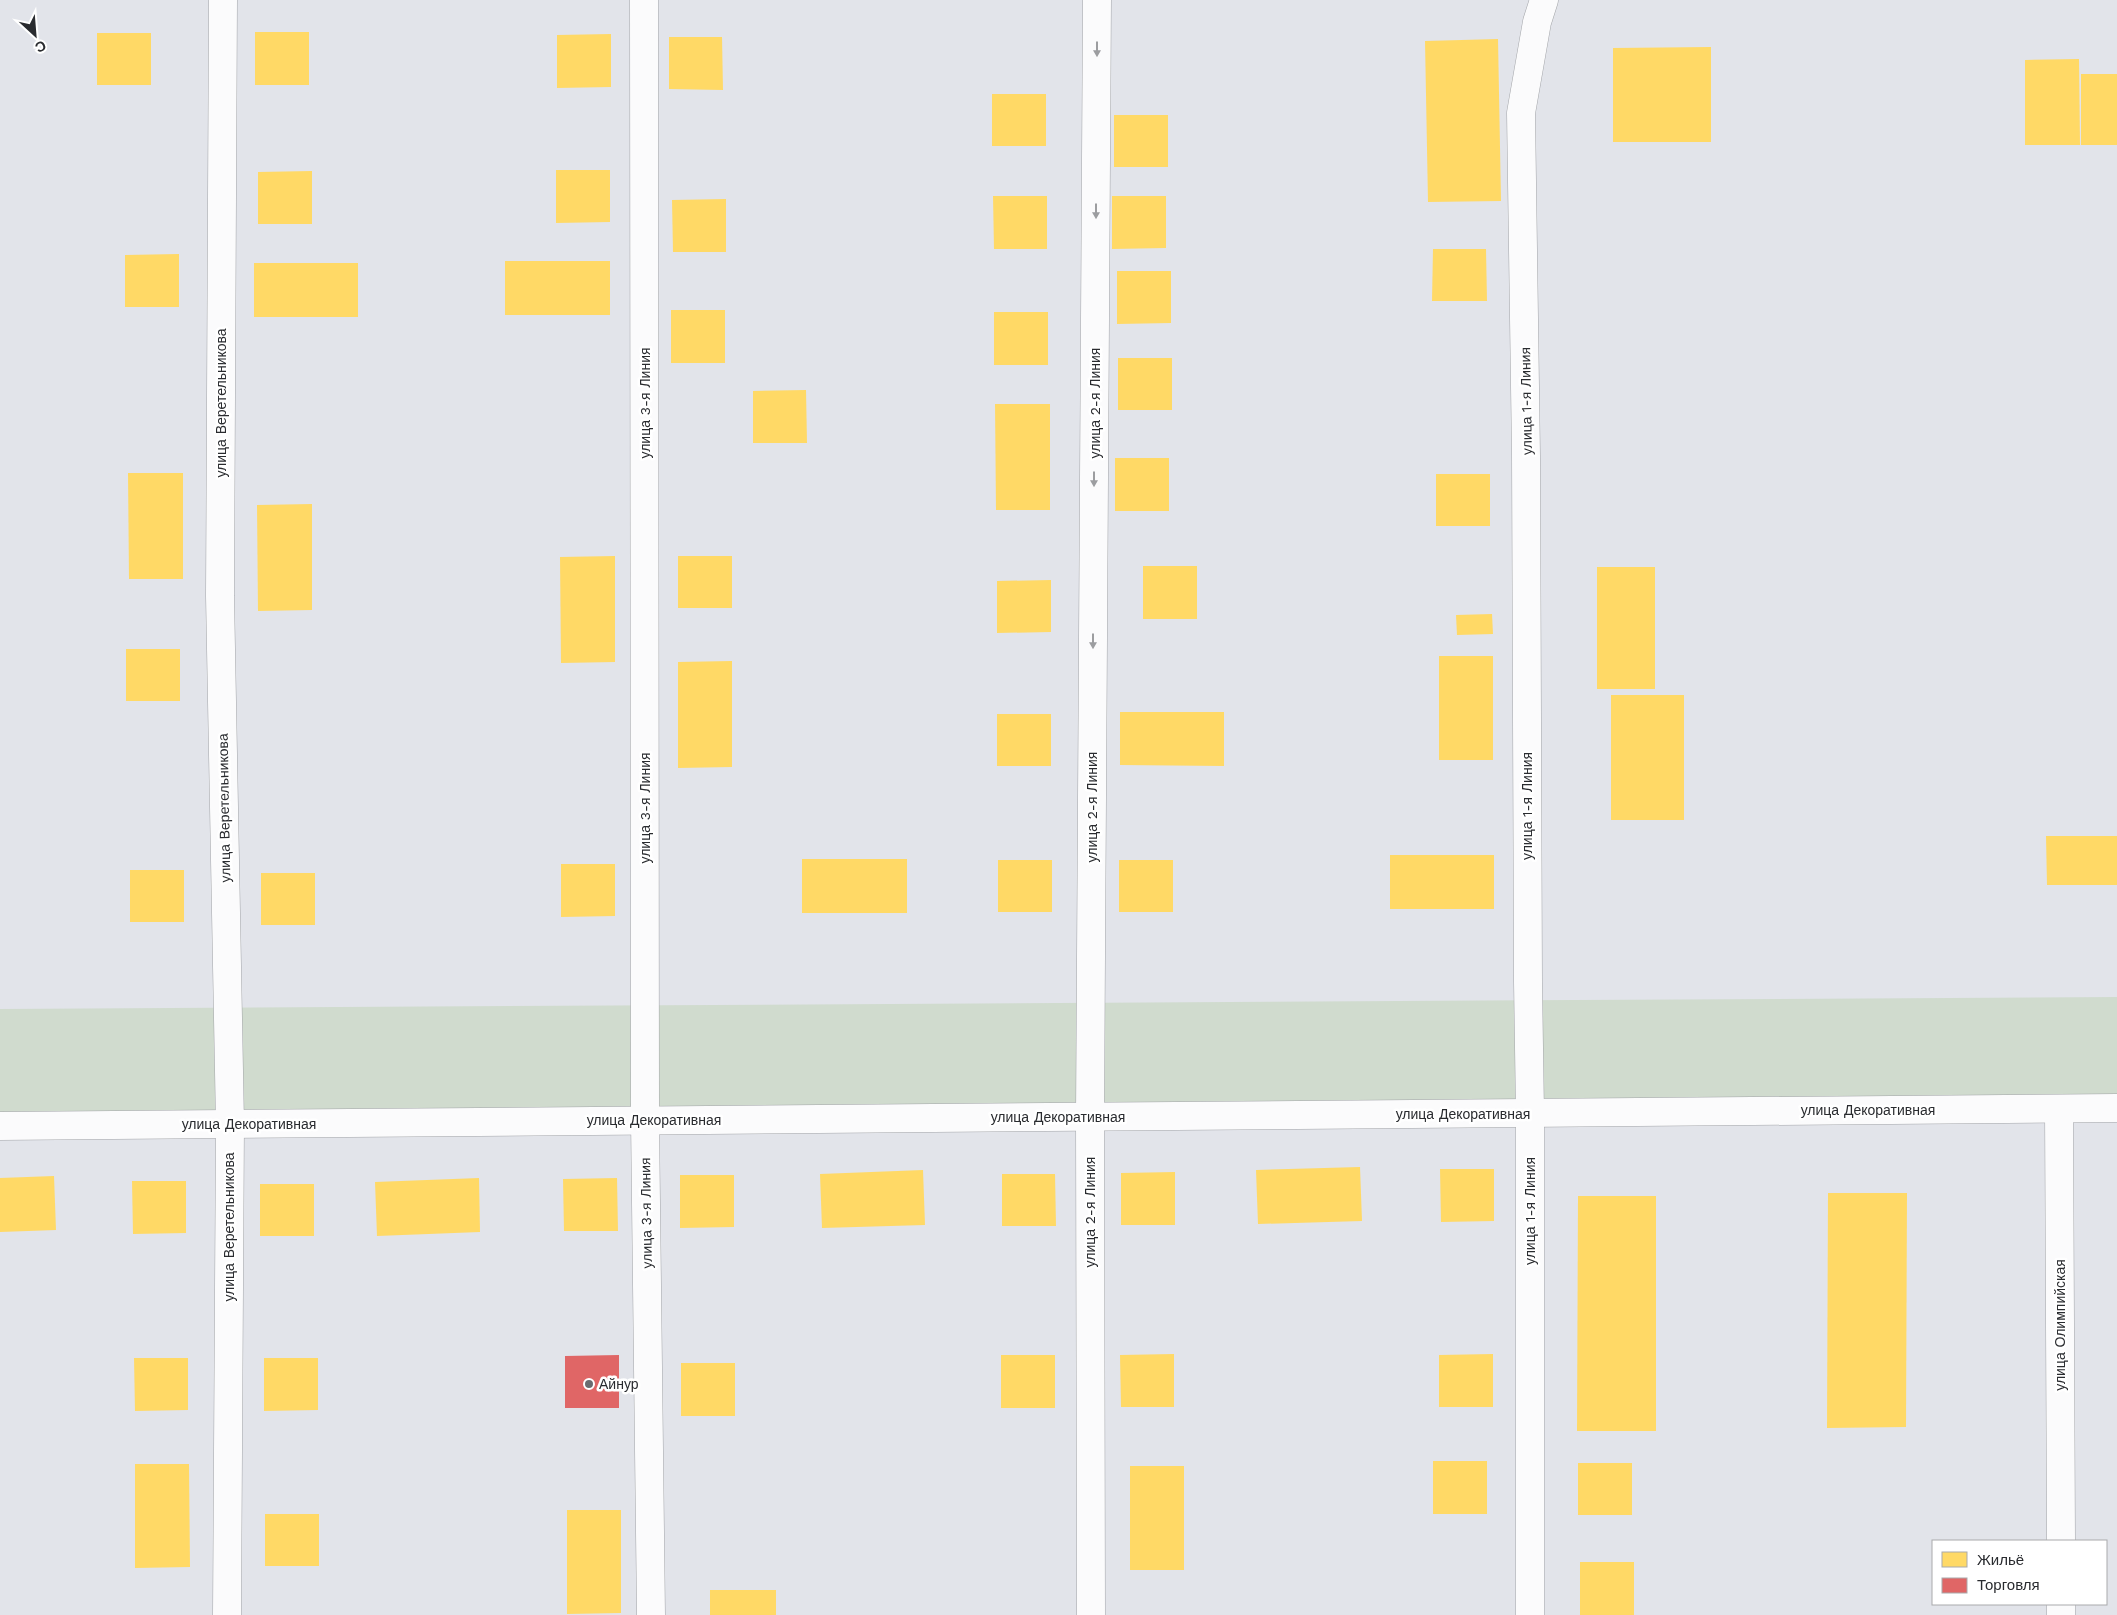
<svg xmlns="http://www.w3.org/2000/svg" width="2117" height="1615" font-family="'Work Sans',sans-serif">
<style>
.green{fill:#d0dbce}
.homes{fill:#ffd966}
.shops{fill:#e06666}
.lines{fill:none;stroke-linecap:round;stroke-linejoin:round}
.minor-casing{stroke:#a2a4a8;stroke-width:29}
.minor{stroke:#fbfbfc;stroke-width:28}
.oneway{fill:#9c9da0}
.poi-dot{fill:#6a6c70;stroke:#fff;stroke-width:2}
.labels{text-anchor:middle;stroke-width:5;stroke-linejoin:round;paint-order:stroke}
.street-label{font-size:14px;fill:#292b2f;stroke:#fff}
.poi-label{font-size:14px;fill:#292b2f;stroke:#fff;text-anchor:start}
</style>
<rect width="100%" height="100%" fill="#e2e4ea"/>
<path class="green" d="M 2117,997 L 2117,1105 L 0,1114 L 0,1009 Z"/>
<g class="homes">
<rect x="255" y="32" width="54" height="53"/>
<rect x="97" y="33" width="54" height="52"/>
<path d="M 611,34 L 611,87 L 557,88 L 557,35 Z"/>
<path d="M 669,37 L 722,37 L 723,90 L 669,89 Z"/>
<path d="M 1498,39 L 1501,201 L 1428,202 L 1425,41 Z"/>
<path d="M 1711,47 L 1711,142 L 1613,142 L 1613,48 Z"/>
<path d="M 2079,59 L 2080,145 L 2025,145 L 2025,60 Z"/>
<rect x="2081" y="74" width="36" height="71"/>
<rect x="992" y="94" width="54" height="52"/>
<rect x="1114" y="115" width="54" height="52"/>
<path d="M 556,170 L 610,170 L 610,222 L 556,223 Z"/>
<path d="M 312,171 L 312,224 L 258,224 L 258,172 Z"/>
<path d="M 993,196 L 1047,196 L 1047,249 L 994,249 Z"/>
<path d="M 1112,196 L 1166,196 L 1166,248 L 1112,249 Z"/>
<path d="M 726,199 L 726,252 L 673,252 L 672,200 Z"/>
<path d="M 1433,249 L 1486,249 L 1487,301 L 1432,301 Z"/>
<path d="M 179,254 L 179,307 L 125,307 L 125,255 Z"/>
<rect x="505" y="261" width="105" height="54"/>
<rect x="254" y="263" width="104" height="54"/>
<path d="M 1117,271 L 1171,271 L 1171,323 L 1117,324 Z"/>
<rect x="671" y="310" width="54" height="53"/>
<rect x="994" y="312" width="54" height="53"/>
<rect x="1118" y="358" width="54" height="52"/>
<path d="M 806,390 L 807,443 L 753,443 L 753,391 Z"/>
<path d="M 995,404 L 1050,404 L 1050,510 L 996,510 Z"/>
<rect x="1115" y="458" width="54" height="53"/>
<path d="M 128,473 L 183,473 L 183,579 L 129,579 Z"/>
<rect x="1436" y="474" width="54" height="52"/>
<path d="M 312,504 L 312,610 L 258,611 L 257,505 Z"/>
<path d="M 615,556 L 615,662 L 561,663 L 560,557 Z"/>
<rect x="678" y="556" width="54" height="52"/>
<rect x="1143" y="566" width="54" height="53"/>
<rect x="1597" y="567" width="58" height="122"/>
<path d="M 1051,580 L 1051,632 L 997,633 L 997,581 Z"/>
<path d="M 1492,614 L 1493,634 L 1457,635 L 1456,615 Z"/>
<rect x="126" y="649" width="54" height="52"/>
<rect x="1439" y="656" width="54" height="104"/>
<path d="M 732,661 L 732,767 L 678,768 L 678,662 Z"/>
<rect x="1611" y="695" width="73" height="125"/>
<path d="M 1120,712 L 1224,712 L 1224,766 L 1120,765 Z"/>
<rect x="997" y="714" width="54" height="52"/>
<path d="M 2046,836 L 2117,836 L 2117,885 L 2047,885 Z"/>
<rect x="1390" y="855" width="104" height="54"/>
<rect x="802" y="859" width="105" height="54"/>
<rect x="998" y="860" width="54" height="52"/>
<rect x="1119" y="860" width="54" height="52"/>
<path d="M 561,864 L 615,864 L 615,916 L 561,917 Z"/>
<rect x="130" y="870" width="54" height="52"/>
<rect x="261" y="873" width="54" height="52"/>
<path d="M 1360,1167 L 1362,1221 L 1258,1224 L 1256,1170 Z"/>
<path d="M 1440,1169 L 1494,1169 L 1494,1221 L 1441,1222 Z"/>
<path d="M 923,1170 L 925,1225 L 822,1228 L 820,1174 Z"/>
<path d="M 1175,1172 L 1175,1225 L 1121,1225 L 1121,1173 Z"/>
<path d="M 1002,1174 L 1055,1174 L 1056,1226 L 1002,1226 Z"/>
<path d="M 680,1175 L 734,1175 L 734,1227 L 680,1228 Z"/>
<path d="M 54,1176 L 56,1230 L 0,1232 L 0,1178 Z"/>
<path d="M 479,1178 L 480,1232 L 377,1236 L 375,1182 Z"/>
<path d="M 617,1178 L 618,1231 L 564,1231 L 563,1179 Z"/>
<path d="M 132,1181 L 186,1181 L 186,1233 L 133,1234 Z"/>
<rect x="260" y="1184" width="54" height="52"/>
<path d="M 1828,1193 L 1907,1193 L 1906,1427 L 1827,1428 Z"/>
<path d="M 1578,1196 L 1656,1196 L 1656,1431 L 1577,1431 Z"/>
<path d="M 1174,1354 L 1174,1407 L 1121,1407 L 1120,1355 Z"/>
<path d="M 1493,1354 L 1493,1407 L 1439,1407 L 1439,1355 Z"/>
<rect x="1001" y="1355" width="54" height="53"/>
<path d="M 134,1358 L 188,1358 L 188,1410 L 135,1411 Z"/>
<path d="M 264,1358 L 318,1358 L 318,1410 L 264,1411 Z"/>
<rect x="681" y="1363" width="54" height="53"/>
<rect x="1433" y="1461" width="54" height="53"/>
<rect x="1578" y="1463" width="54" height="52"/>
<path d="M 135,1464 L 189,1464 L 190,1567 L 135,1568 Z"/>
<rect x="1130" y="1466" width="54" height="104"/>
<path d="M 567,1510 L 621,1510 L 621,1613 L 567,1614 Z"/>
<rect x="265" y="1514" width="54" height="52"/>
<rect x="1580" y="1562" width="54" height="53"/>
<rect x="710" y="1590" width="66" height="25"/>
</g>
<path class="shops" d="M 619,1355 L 619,1408 L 565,1408 L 565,1356 Z"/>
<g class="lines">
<g class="minor-casing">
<g id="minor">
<path d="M 223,0 L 220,596 L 230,1124 L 227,1615"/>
<path d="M 644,0 L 645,1120 L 651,1615"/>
<path d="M 2059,1109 L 2061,1541"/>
<path d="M 0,1126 L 2117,1108"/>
<path d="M 2061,1604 L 2061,1615"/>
<path d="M 1091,1615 L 1090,1117 L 1097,0"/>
<path d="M 1530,1615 L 1530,1113 L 1528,982 L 1526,455 L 1521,113 L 1537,22 L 1544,0"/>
</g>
</g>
<use href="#minor" class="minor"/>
</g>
<defs><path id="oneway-solid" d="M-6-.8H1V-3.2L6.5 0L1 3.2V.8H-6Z" transform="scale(1.25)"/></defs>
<g class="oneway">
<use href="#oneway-solid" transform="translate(1097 49) rotate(90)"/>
<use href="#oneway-solid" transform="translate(1096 211) rotate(90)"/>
<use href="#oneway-solid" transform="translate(1094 479) rotate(90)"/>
<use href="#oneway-solid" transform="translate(1093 641) rotate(90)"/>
</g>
<circle class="poi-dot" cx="589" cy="1384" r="5"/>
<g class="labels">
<g class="street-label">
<text transform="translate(1526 401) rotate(-91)" y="5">улица 1-я Линия</text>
<text transform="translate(221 403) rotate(-90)" y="5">улица Веретельникова</text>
<text transform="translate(645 403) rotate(-90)" y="5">улица 3-я Линия</text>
<text transform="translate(1095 403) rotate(-90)" y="5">улица 2-я Линия</text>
<text transform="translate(1527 806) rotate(-90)" y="5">улица 1-я Линия</text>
<text transform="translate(1092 807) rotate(-90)" y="5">улица 2-я Линия</text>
<text transform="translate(224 808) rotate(-91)" y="5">улица Веретельникова</text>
<text transform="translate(645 808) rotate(-90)" y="5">улица 3-я Линия</text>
<text x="1868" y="1115">улица Декоративная</text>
<text x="1463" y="1119">улица Декоративная</text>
<text x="1058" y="1122">улица Декоративная</text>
<text x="654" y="1125">улица Декоративная</text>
<text x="249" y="1129">улица Декоративная</text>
<text transform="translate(1530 1211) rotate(-90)" y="5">улица 1-я Линия</text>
<text transform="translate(1090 1212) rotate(-90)" y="5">улица 2-я Линия</text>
<text transform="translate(646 1213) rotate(-91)" y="5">улица 3-я Линия</text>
<text transform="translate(229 1227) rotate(-90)" y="5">улица Веретельникова</text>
<text transform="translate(2060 1325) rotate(-90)" y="5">улица Олимпийская</text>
</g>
<g class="poi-label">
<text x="599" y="1389">Айнур</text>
</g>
</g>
<rect x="1932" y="1540" width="175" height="65" fill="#ffffff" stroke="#a9aaac"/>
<rect x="1942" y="1552" width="25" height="15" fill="#ffd966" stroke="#a9aaac"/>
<text x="1977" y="1565" font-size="15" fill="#292b2f">Жильё</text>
<rect x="1942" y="1578" width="25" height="15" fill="#e06666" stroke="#a9aaac"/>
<text x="1977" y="1590" font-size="15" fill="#292b2f">Торговля</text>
<g transform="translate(35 35) rotate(154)" stroke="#ffffff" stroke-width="4" paint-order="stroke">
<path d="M0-4L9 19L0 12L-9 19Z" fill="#292b2f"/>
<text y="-8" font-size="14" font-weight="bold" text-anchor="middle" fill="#292b2f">С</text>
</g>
</svg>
